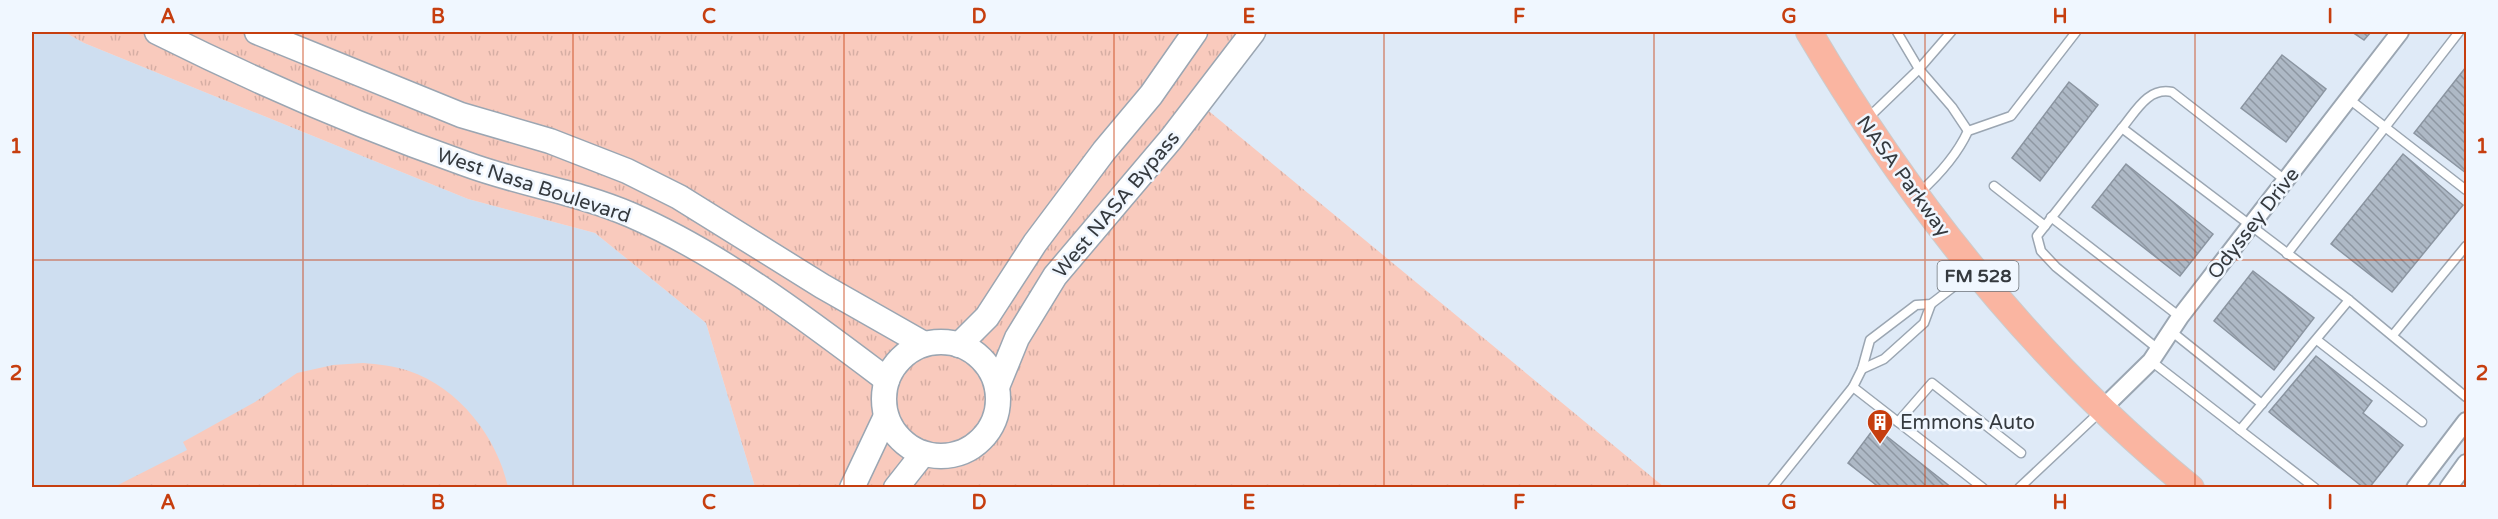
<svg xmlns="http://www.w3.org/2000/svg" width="2498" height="519" font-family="'Varela Round',sans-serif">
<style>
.built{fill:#cedef0}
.grass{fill:url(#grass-tufts)}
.building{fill:url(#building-back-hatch);stroke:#8b95a1;stroke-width:1.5}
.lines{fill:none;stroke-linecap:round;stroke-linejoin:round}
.lane-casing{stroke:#9ba6b2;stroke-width:11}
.street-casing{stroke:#9ba6b2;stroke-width:20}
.secondary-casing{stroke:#9ba6b2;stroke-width:27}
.primary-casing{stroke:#cacccd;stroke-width:28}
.lane{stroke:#fff;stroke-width:8}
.street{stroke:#fff;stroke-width:16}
.secondary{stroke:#fff;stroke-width:24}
.primary{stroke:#fab5a1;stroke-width:26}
.grid{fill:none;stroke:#c63e0f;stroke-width:1.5;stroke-opacity:0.55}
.labels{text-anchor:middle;stroke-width:5;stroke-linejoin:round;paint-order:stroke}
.shield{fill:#f0f7ff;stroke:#6d7379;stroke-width:1.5}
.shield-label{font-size:18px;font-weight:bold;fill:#353a3f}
.street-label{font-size:20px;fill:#353a3f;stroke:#f0f7ff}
.poi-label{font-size:20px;fill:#353a3f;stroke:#f0f7ff;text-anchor:start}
.neatline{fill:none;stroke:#c63e0f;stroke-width:2}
.grid-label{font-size:20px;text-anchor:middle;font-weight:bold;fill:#c63e0f}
</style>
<defs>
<pattern id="grass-tufts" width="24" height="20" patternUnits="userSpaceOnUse" patternTransform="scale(1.5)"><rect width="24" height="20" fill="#f9cabd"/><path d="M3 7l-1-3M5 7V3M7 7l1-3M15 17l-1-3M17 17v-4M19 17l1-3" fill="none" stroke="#d6aea4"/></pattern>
<pattern id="building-back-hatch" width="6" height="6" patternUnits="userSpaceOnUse" patternTransform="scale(1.5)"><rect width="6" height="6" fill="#aeb9c6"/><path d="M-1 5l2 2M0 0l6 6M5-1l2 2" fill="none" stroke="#8e97a2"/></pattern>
</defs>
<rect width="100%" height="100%" fill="#dfeaf7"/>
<path class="built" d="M 32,32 L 64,32 L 84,43 L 468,199 L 595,233 L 706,323 L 755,487 L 32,487 Z"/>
<g class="grass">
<path d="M 64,32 L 1269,32 L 1199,103 L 1664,487 L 755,487 L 706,323 L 595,233 L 468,199 L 84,43 Z"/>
<path d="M 363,363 C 378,364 394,366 409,371 C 459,388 497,437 508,487 L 114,487 L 187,450 L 183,442 L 255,402 L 297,373 L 333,365 Z"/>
</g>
<g class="building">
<path d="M 2352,32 L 2371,32 L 2364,40 Z"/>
<path d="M 2282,55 L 2326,89 L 2286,142 L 2241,108 Z"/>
<path d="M 2466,67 L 2466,173 L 2414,133 Z"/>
<path d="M 2069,82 L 2098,105 L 2040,181 L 2012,158 Z"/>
<path d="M 2403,154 L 2463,205 L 2392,292 L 2331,244 Z"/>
<path d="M 2126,164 L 2213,234 L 2180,276 L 2092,207 Z"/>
<path d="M 2253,271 L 2314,318 L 2274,370 L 2214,321 Z"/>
<path d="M 2316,356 L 2372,401 L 2363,413 L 2403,445 L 2369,488 L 2364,488 L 2269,412 Z"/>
<path d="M 1875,427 L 1952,488 L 1880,488 L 1848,463 Z"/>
</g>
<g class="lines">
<g class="lane-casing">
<g id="lane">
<path d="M 1897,32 L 1919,69 L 1952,107 L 1968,131"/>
<path d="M 2349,99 L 2466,190"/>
<path d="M 1867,119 L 1919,69 L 1951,32"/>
<path d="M 2122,128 C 2136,111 2148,87 2172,92 L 2285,180"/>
<path d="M 1994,186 L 2045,226"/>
<path d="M 1919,193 C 1939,175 1957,155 1968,131 L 2011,116 L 2076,32"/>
<path d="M 2051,217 L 2180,317"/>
<path d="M 2287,254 L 2459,32"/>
<path d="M 2171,331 L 2262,404"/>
<path d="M 2393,335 L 2466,246"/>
<path d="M 2317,340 L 2422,422"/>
<path d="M 2158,349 L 2056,267 L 2041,251 L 2037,236 L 2122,128 L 2349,300 L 2466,397"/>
<path d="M 2151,361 L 2240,430 L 2349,300"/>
<path d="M 1862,369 L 1884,359 L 1924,323 L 1931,304"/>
<path d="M 1853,387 L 1862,369 L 1870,340 L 1916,305 L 1931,304 L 1974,271"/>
<path d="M 1898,422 L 1932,383 L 2021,453"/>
<path d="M 2240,430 L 2315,488"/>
<path d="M 1772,488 L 1853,387 L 1983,488"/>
<path d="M 2019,488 L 2102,410"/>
</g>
</g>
<g class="street-casing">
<g id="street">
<path d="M 2102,409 L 2151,361 L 2180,317 L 2400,32"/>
<path d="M 2415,488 L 2466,421"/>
<path d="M 2448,488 L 2466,463"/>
</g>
</g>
<g class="secondary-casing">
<g id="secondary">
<path d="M 157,32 C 257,82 361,127 466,164 C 520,184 578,192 631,215 C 721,254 809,321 887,380"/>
<path d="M 257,32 L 461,115 L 550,141 L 627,171 L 679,197 L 822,286 L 924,344"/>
<circle cx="941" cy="399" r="57"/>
<path d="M 959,345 L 987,317 L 1035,243 L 1104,151 L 1151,95 L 1195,32"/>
<path d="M 997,387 L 1017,338 L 1055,276 L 1171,139 L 1253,32"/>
<path d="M 852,488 L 886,416"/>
<path d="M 896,488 L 922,455"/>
</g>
</g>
<g class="primary-casing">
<path id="primary" d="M 1809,32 C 1910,203 2036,361 2191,488"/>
</g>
<use href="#lane" class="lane"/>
<use href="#street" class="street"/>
<use href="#secondary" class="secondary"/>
<use href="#primary" class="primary"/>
</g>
<path class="grid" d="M 303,32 L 303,488M 573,32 L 573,488M 844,32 L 844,488M 1114,32 L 1114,488M 1384,32 L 1384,488M 1654,32 L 1654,488M 1925,32 L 1925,488M 2195,32 L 2195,488M 32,260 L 2466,260"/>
<defs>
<g id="building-pin" transform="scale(1.35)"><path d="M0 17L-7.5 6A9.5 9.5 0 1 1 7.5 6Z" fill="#c63e0f" stroke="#f0f7ff"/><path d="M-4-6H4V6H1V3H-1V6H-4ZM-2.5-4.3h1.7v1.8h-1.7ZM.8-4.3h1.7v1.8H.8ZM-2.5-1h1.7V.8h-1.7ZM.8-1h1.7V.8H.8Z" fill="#fff"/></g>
</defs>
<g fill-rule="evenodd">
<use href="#building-pin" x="1880" y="422"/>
</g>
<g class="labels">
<rect class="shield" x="1937.5" y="261" width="81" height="30" rx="4.5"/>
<g class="shield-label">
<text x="1978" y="282">FM 528</text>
</g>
<g class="street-label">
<text transform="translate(1904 176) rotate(54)" y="7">NASA Parkway</text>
<text transform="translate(534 185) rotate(18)" y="7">West Nasa Boulevard</text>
<text transform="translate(1116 204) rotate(-50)" y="7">West NASA Bypass</text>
<text transform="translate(2253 223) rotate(-52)" y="7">Odyssey Drive</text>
</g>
<g class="poi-label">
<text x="1900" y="429">Emmons Auto</text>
</g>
</g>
<rect width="2498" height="519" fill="none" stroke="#f0f7ff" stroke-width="66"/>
<rect x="33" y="33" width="2432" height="453" class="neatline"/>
<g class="grid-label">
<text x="168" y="23">A</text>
<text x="438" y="23">B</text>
<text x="709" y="23">C</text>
<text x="979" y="23">D</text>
<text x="1249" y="23">E</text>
<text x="1519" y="23">F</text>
<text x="1789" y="23">G</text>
<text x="2060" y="23">H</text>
<text x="2330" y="23">I</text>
<text x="16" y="153">1</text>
<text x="2482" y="153">1</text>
<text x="16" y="380">2</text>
<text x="2482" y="380">2</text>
<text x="168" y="509">A</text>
<text x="438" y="509">B</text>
<text x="709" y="509">C</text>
<text x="979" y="509">D</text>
<text x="1249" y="509">E</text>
<text x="1519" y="509">F</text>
<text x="1789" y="509">G</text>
<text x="2060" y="509">H</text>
<text x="2330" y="509">I</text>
</g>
</svg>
